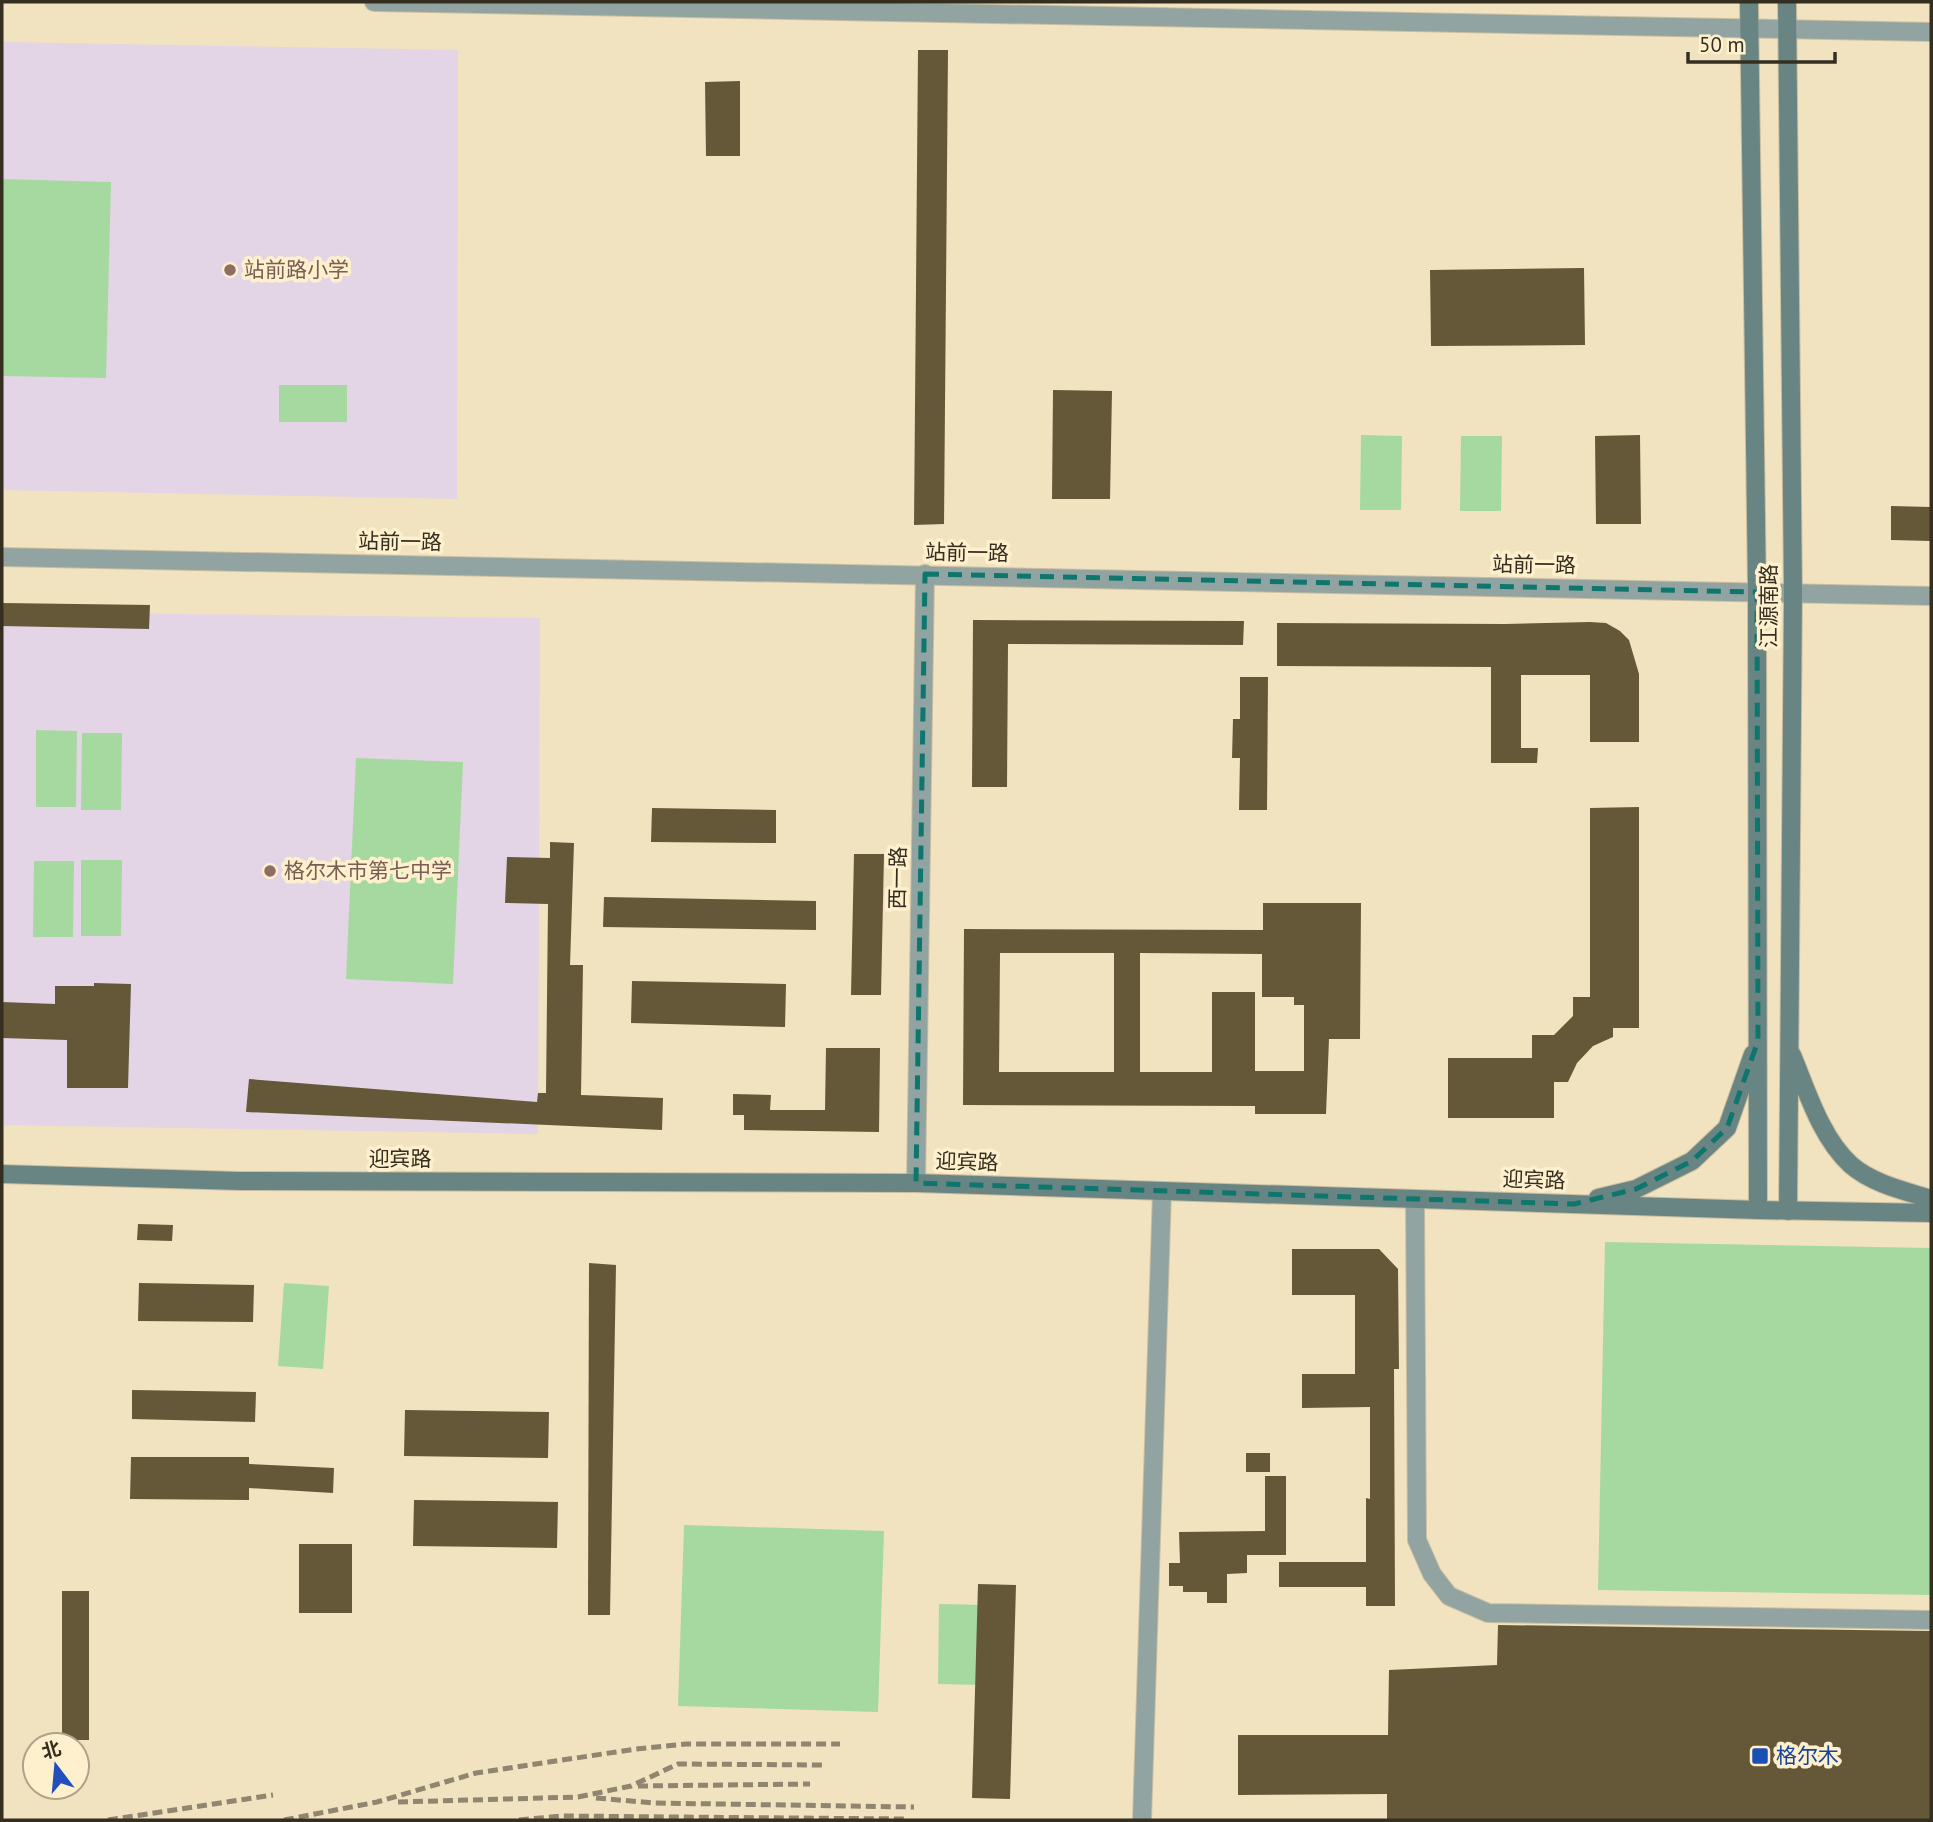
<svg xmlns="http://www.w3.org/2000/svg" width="1933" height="1822" font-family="'PT Sans','Noto Sans SC',sans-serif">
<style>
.education{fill:#e3d4e6}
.green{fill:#a6d99f}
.building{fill:#645839;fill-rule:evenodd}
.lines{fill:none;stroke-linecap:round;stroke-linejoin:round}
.minor-casing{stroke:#cbbea0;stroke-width:20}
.secondary-casing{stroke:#cbbea0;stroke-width:20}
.minor{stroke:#91a4a2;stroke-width:18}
.secondary{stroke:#698583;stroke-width:18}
.rail{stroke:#90856e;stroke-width:5;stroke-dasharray:10 5;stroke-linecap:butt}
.marked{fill:none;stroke:#0f766e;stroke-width:5;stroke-dasharray:14 9;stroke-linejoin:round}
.education-dot{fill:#8d6e63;stroke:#fef0cc;stroke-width:2.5}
.transit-dot{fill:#1a4fb4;stroke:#fef0cc;stroke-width:2.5}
.labels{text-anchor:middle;stroke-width:7;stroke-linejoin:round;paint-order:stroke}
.education-label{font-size:21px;fill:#785e54;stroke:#fef0cc;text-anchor:start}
.street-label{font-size:21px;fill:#352f22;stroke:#fef0cc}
.transit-label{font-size:21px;fill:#164399;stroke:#fef0cc;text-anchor:start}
</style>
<rect width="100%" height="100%" fill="#f1e2c0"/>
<g class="education">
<path d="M 2,42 L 458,50 L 457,499 L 2,490 Z"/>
<path d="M 2,612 L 540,618 L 538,1134 L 2,1125 Z"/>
</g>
<g class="green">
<path d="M 2,179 L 111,182 L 106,378 L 2,376 Z"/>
<rect x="279" y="385" width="68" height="37"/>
<path d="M 1361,435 L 1402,436 L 1401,510 L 1360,510 Z"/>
<path d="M 1461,436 L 1502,436 L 1501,511 L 1460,511 Z"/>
<path d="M 36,730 L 77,731 L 76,807 L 36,807 Z"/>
<path d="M 82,733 L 122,733 L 121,810 L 81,810 Z"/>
<path d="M 356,758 L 463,762 L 453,984 L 346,979 Z"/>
<path d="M 81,860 L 122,860 L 121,936 L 81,936 Z"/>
<path d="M 34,861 L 74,861 L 73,937 L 33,937 Z"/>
<path d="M 1605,1242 L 1931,1248 L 1931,1595 L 1598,1590 Z"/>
<path d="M 284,1283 L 329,1286 L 323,1369 L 278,1366 Z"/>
<path d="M 684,1525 L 884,1531 L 878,1712 L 678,1706 Z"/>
<path d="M 939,1604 L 983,1605 L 981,1685 L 938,1684 Z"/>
</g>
<g class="building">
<path d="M 918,50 L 948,50 L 944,524 L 914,525 Z"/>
<path d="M 740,81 L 740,156 L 706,156 L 705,82 Z"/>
<path d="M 1584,268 L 1585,345 L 1431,346 L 1430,270 Z"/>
<path d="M 1053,390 L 1112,391 L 1110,499 L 1052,499 Z"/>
<path d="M 1640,435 L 1641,524 L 1596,524 L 1595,436 Z"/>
<path d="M 1891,506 L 1931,507 L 1931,541 L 1891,540 Z"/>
<path d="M 2,603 L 150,605 L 149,629 L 2,626 Z"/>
<path d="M 973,620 L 1244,621 L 1243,645 L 1008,644 L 1007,787 L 972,787 Z"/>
<path d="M 1590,622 L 1606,623 L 1620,631 L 1629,640 L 1639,674 L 1639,742 L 1590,742 L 1590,675 L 1521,675 L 1521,748 L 1538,748 L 1537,763 L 1491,763 L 1491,667 L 1277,666 L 1277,623 L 1505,624 Z"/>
<path d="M 1240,677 L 1268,677 L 1267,810 L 1239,810 L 1240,758 L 1232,758 L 1233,719 L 1240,719 Z"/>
<path d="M 1639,807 L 1639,1028 L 1613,1028 L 1613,1037 L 1593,1046 L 1577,1063 L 1568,1082 L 1554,1082 L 1554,1118 L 1448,1118 L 1448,1058 L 1532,1058 L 1532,1035 L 1554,1035 L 1573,1016 L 1573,997 L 1590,997 L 1590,808 Z"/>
<path d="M 652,808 L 776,810 L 776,843 L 651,842 Z"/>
<path d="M 550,842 L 574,843 L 570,965 L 583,965 L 581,1095 L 663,1098 L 662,1130 L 246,1112 L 249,1079 L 537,1102 L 538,1093 L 546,1093 L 548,904 L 505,903 L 507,857 L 550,858 Z"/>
<path d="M 854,854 L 884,854 L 881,995 L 851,995 Z"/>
<path d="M 604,897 L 816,901 L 816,930 L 603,927 Z"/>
<path d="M 1263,903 L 1361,903 L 1360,1039 L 1329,1039 L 1326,1114 L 1255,1114 L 1255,1106 L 963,1105 L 964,929 L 1263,930 ZM 1000,953 L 1114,953 L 1114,1072 L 999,1072 ZM 1140,953 L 1262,954 L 1262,997 L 1294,997 L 1294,1005 L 1304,1005 L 1304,1071 L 1255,1071 L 1255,992 L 1212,992 L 1212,1072 L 1140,1072 Z"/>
<path d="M 632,981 L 786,984 L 785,1027 L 631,1023 Z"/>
<path d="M 94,983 L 131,984 L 128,1088 L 67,1088 L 67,1040 L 2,1038 L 2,1002 L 55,1004 L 55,986 L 94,986 Z"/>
<path d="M 826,1048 L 880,1048 L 879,1132 L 744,1130 L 744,1115 L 733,1115 L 733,1094 L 771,1095 L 770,1110 L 825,1110 Z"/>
<path d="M 138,1224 L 173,1225 L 172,1241 L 137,1240 Z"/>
<path d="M 1292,1249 L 1379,1249 L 1398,1269 L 1399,1369 L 1394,1369 L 1395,1606 L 1366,1606 L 1366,1587 L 1279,1587 L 1279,1562 L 1366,1562 L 1366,1498 L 1370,1499 L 1370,1407 L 1302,1408 L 1302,1374 L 1355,1374 L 1355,1295 L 1292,1295 Z"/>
<path d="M 589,1263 L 616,1265 L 610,1615 L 588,1615 Z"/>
<path d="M 139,1283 L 254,1285 L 253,1322 L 138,1321 Z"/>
<path d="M 132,1390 L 256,1392 L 255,1422 L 132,1419 Z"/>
<path d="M 405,1410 L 549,1412 L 548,1458 L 404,1456 Z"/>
<rect x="1246" y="1453" width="24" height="19"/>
<path d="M 131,1457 L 249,1457 L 249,1464 L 334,1468 L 333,1493 L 249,1488 L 249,1500 L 130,1499 Z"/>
<path d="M 1265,1476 L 1286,1476 L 1286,1555 L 1247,1555 L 1247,1573 L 1227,1574 L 1227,1603 L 1207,1603 L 1207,1592 L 1183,1592 L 1183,1586 L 1169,1586 L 1169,1563 L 1180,1563 L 1179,1532 L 1265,1531 Z"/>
<path d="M 414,1500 L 558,1502 L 557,1548 L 413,1546 Z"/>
<rect x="299" y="1544" width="53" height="69"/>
<path d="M 978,1584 L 1016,1585 L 1010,1799 L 972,1798 Z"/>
<rect x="62" y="1591" width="27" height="149"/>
<path d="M 1498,1625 L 1931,1631 L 1931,1820 L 1387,1820 L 1387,1794 L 1238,1795 L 1238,1735 L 1388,1735 L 1389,1670 L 1497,1665 Z"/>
</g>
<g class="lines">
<g class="minor-casing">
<g id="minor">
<path d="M 374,2 L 1931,32"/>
<path d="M 2,557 L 1931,596"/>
<path d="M 916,1183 L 925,574"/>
<path d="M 1415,1199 L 1417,1540 L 1432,1574 L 1449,1596 L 1488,1613 L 1931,1620"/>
<path d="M 1142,1820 L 1162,1191"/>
</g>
</g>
<g class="secondary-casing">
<g id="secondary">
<path d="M 1749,2 L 1757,592 L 1758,1210"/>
<path d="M 1787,2 L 1793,593 L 1788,1211"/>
<path d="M 1792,1055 C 1807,1091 1821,1138 1851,1165 C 1873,1184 1905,1191 1931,1199"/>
<path d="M 2,1174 L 239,1181 L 916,1183 L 1758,1210 L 1931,1213"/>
<path d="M 1598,1198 L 1636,1189 L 1692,1161 L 1727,1128 L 1753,1054"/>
</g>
</g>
<use href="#minor" class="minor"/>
<use href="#secondary" class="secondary"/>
<g class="rail">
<path d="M 638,1786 L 810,1784"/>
<path d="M 596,1798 L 654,1803 L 914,1807"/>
<path d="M 398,1802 L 578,1797 L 631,1786 L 678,1764 L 825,1765"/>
<path d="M 108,1820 L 273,1795"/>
<path d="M 284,1820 L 377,1802 L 476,1773 L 636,1749 L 686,1744 L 840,1744"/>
<path d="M 519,1820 L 561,1816 L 905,1819"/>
</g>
</g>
<path class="marked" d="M 925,574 L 1757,592 L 1758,1041 L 1727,1128 L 1692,1161 L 1636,1189 L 1574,1204 L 916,1183 Z"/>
<g class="education-dot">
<circle cx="230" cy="270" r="7"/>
<circle cx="270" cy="871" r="7"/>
</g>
<rect class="transit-dot" x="1751" y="1747" width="18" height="18" rx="3.5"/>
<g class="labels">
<g class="education-label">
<text x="244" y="277">站前路小学</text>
<text x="284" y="878">格尔木市第七中学</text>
</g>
<g class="street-label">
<text transform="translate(400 542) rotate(1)" y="7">站前一路</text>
<text transform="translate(967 553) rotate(1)" y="7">站前一路</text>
<text transform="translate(1534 565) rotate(1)" y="7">站前一路</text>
<text transform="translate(1769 606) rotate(-90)" y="7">江源南路</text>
<text transform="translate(898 878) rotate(-89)" y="7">西一路</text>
<text x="400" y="1166">迎宾路</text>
<text transform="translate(967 1162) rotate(2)" y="7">迎宾路</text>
<text transform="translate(1534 1180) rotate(2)" y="7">迎宾路</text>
</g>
<g class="transit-label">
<text x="1776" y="1763">格尔木</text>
</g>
</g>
<rect width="1933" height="1822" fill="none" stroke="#352f22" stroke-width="7"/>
<g transform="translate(56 1766) rotate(344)"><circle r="33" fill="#fef0cc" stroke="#aea388" stroke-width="2"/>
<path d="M0-5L12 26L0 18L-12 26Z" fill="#224fbd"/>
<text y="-10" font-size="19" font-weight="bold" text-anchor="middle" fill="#352f22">北</text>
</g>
<path d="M1688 52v10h147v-10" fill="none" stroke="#352f22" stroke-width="3.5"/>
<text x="1699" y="52" font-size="21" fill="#352f22" stroke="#fef0cc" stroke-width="5" paint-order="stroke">50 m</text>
</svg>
